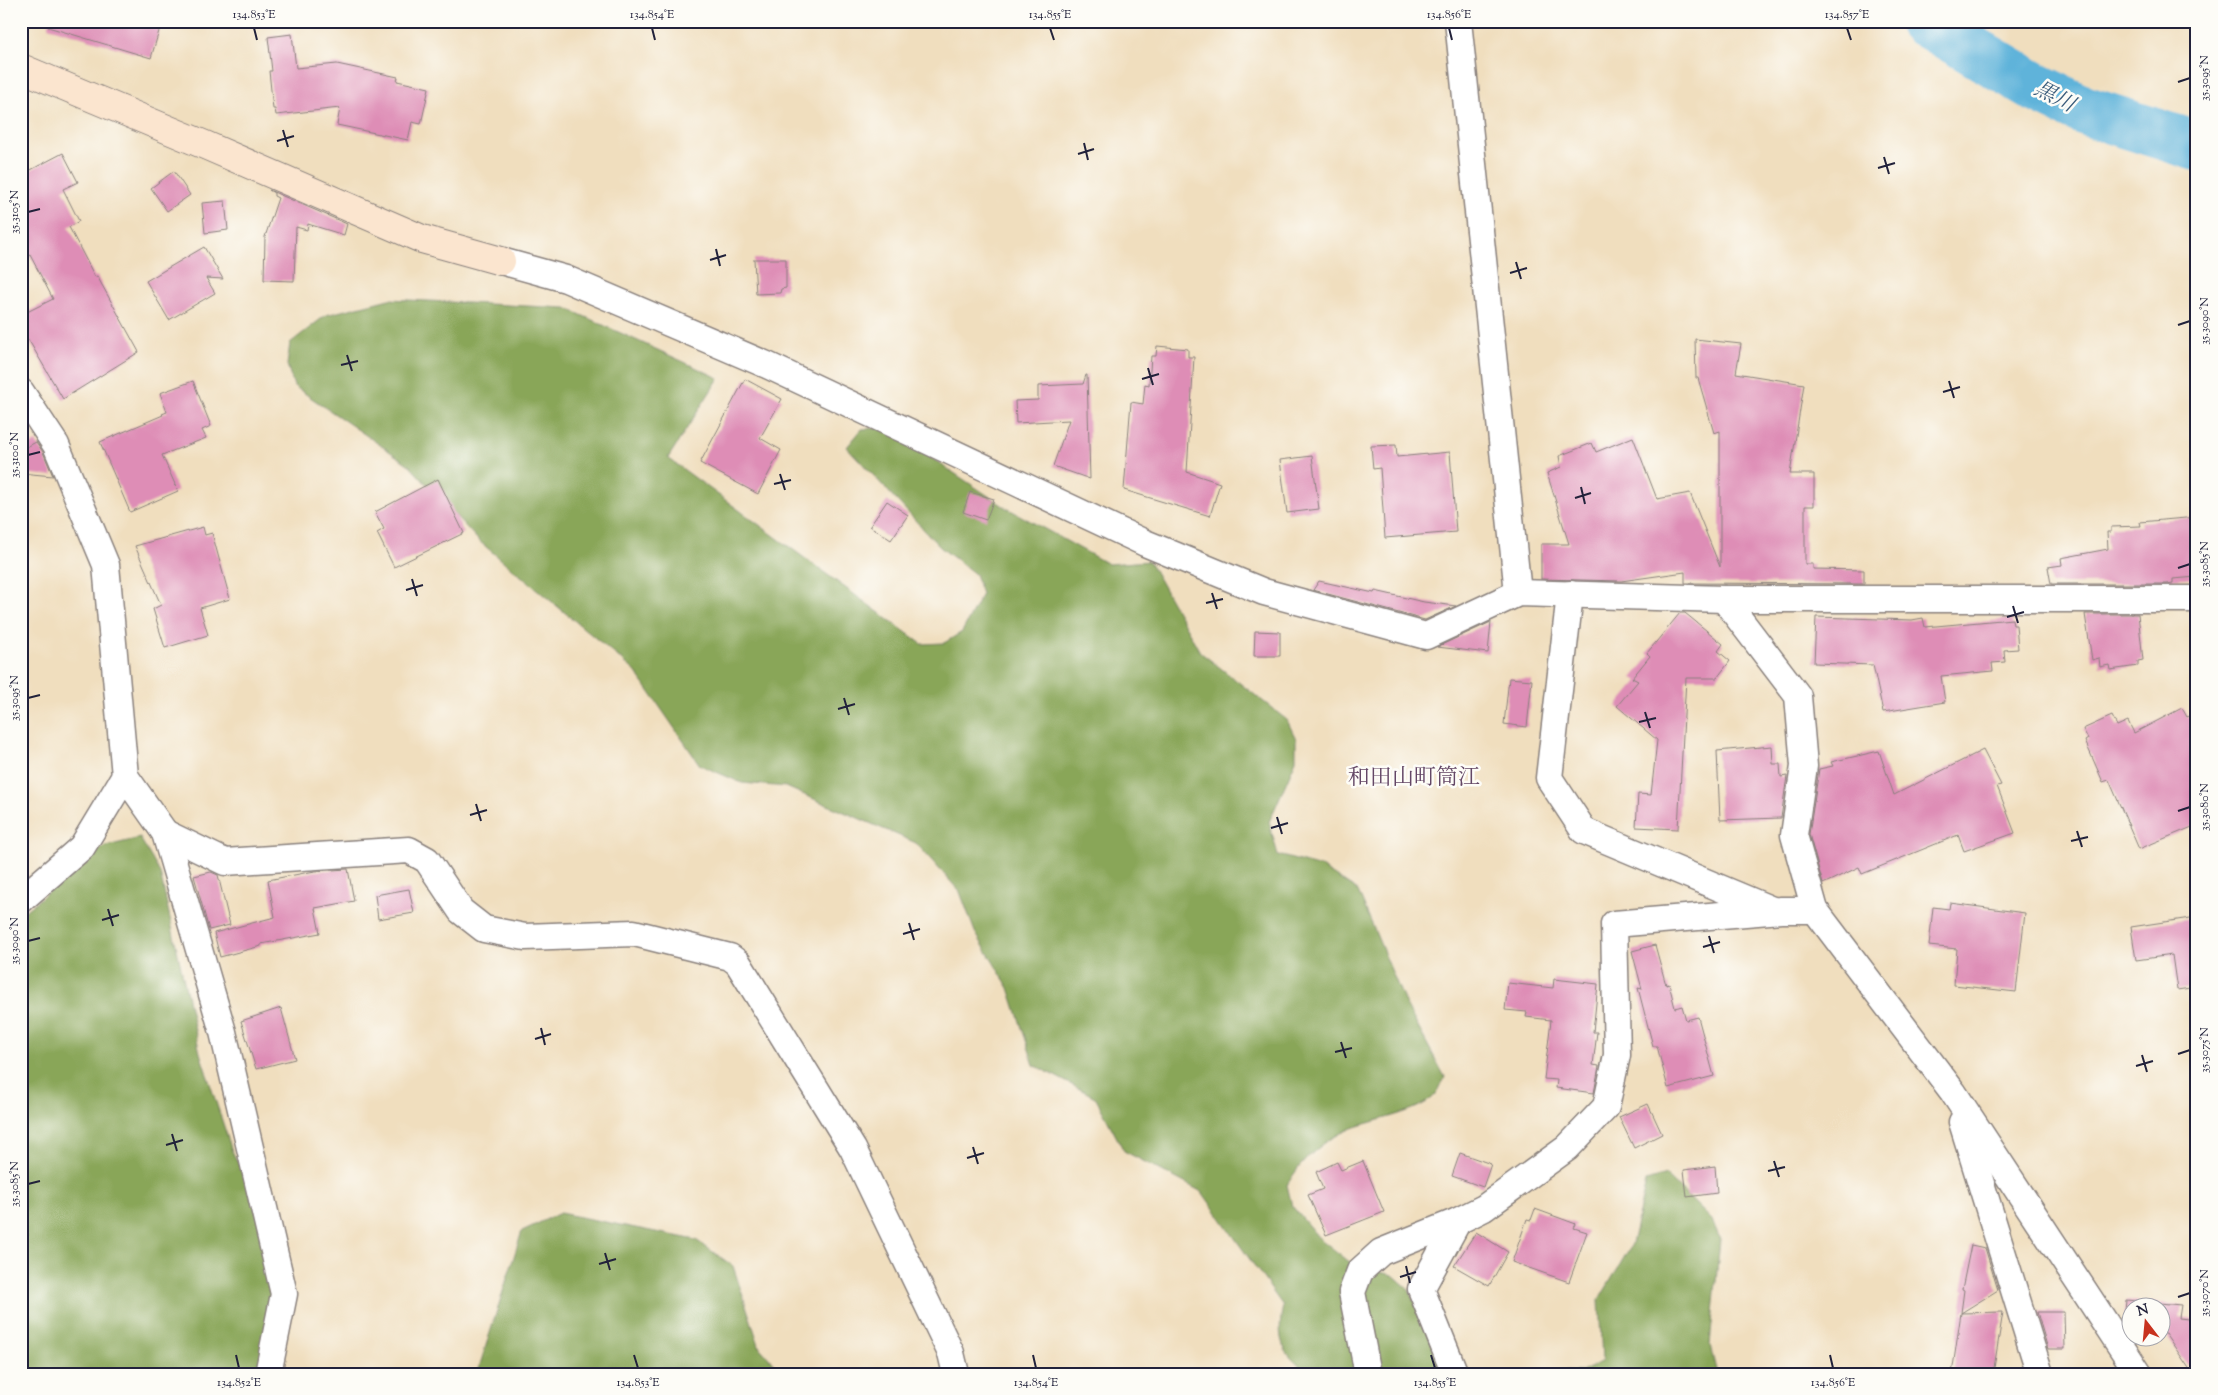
<svg xmlns="http://www.w3.org/2000/svg" width="2218" height="1395" font-family="'Sorts Mill Goudy','Noto Serif JP',serif">
<style>
.forest{fill:#89a659;stroke:#56644a}
.lines{fill:none;stroke-linecap:round;stroke-linejoin:round}
.river{stroke:#5eb3da;stroke-width:50}
.building{fill:#de8db6}
.street-casing{stroke:#89807c;stroke-width:29}
.secondary-casing{stroke:#89807c;stroke-width:30}
.street{stroke:#fff;stroke-width:26}
.secondary{stroke:#fbe5cf;stroke-width:28}
.ticks{fill:none;stroke:#22223b;stroke-width:2}
.labels{text-anchor:middle;stroke-width:5;stroke-linejoin:round;paint-order:stroke}
.water-label{font-size:21px;font-style:italic;fill:#3a5c7b;stroke:#fdfcf7}
.quarter-label{font-size:22px;fill:#644766;stroke:#fdfcf7}
.neatline{fill:none;stroke:#22223b;stroke-width:2}
.ticks-label{font-size:12px;text-anchor:middle;fill:#22223b}
</style>
<rect width="100%" height="100%" fill="#fdfcf7"/>
<filter id="ink" filterUnits="userSpaceOnUse"><feTurbulence type="fractalNoise" baseFrequency=".02" numOctaves="2"/><feDisplacementMap in="SourceGraphic" scale="10" xChannelSelector="R" yChannelSelector="G"/><feConvolveMatrix kernelMatrix="1 2 1 2 8 2 1 2 1" color-interpolation-filters="sRGB"/></filter>
<filter id="wash" filterUnits="userSpaceOnUse"><feTurbulence type="fractalNoise" baseFrequency=".0096" numOctaves="4" result="noise"/><feDisplacementMap in="SourceGraphic" scale="20" xChannelSelector="R" yChannelSelector="G"/><feGaussianBlur stdDeviation="1.12" result="paint"/><feColorMatrix in="noise" values="0 0 0 0 0 0 0 0 0 0 0 0 0 0 0 0 0 1.4 0 .05"/><feComposite in="paint" operator="in"/></filter>
<g filter="url(#wash)">
<rect width="100%" height="100%" fill="#f0debe"/>
<g class="forest">
<path d="M 389,299 L 566,308 L 719,378 L 668,458 L 922,644 L 944,643 L 962,632 L 982,594 L 975,574 L 940,547 L 847,447 L 862,429 L 885,427 L 1005,507 L 1108,564 L 1149,561 L 1200,652 L 1287,720 L 1296,739 L 1296,760 L 1269,822 L 1278,855 L 1321,867 L 1358,891 L 1406,1005 L 1445,1077 C 1442,1082 1440,1089 1436,1094 C 1422,1112 1374,1120 1352,1128 C 1323,1140 1302,1159 1287,1185 L 1292,1206 L 1318,1237 L 1356,1267 L 1393,1275 L 1409,1289 L 1449,1374 L 1311,1374 C 1281,1355 1276,1339 1283,1306 L 1202,1192 L 1124,1151 L 1095,1097 L 1034,1065 L 1009,988 L 975,932 L 960,892 L 916,843 L 786,787 L 742,783 L 700,765 L 635,671 L 479,541 L 408,464 L 294,386 L 287,365 L 290,343 L 326,315 Z"/>
<path d="M 140,838 L 160,873 L 200,1053 L 232,1151 L 271,1227 L 283,1268 L 260,1374 L 21,1374 L 21,914 L 103,847 Z"/>
<path d="M 1666,1175 L 1712,1220 L 1720,1239 L 1710,1345 L 1717,1374 L 1530,1374 L 1536,1370 L 1582,1372 L 1602,1361 L 1599,1300 L 1632,1244 L 1646,1181 Z"/>
<path d="M 560,1213 L 696,1240 L 733,1266 L 760,1348 L 783,1374 L 477,1374 L 522,1231 Z"/>
</g>
<g class="lines">
<path class="river" d="M 1923,21 L 2037,88 L 2083,110 L 2197,146"/>
</g>
<g id="blocks">
<g class="building">
<path d="M 49,21 L 162,21 L 151,58 L 48,27 Z"/>
<path d="M 292,34 L 296,68 L 337,64 L 398,77 L 397,81 L 429,88 L 421,124 L 412,122 L 408,140 L 337,125 L 340,108 L 276,115 L 275,109 L 273,109 L 269,71 L 272,71 L 268,37 Z"/>
<path d="M 63,153 L 78,182 L 63,189 L 79,221 L 69,227 L 95,277 L 97,276 L 139,352 L 63,399 L 28,339 L 21,343 L 21,315 L 53,299 L 30,255 L 21,260 L 21,175 Z"/>
<path d="M 174,171 L 190,195 L 167,211 L 151,188 Z"/>
<path d="M 269,190 L 347,224 L 344,235 L 308,224 L 307,230 L 296,227 L 294,281 L 264,280 L 265,237 L 278,198 L 274,196 L 274,193 Z"/>
<path d="M 225,201 L 228,230 L 205,233 L 202,203 Z"/>
<path d="M 204,247 L 223,279 L 206,278 L 215,293 L 169,320 L 146,281 Z"/>
<path d="M 754,259 L 786,259 L 786,288 L 781,289 L 780,293 L 756,294 Z"/>
<path d="M 1695,339 L 1741,344 L 1736,373 L 1804,384 L 1790,474 L 1814,474 L 1814,506 L 1805,506 L 1805,564 L 1813,564 L 1813,569 L 1864,570 L 1864,584 L 1685,583 L 1685,572 L 1621,581 L 1541,579 L 1541,544 L 1569,544 L 1547,473 L 1561,467 L 1559,456 L 1592,443 L 1596,452 L 1633,437 L 1657,499 L 1690,493 L 1720,567 L 1720,431 L 1714,433 L 1698,378 L 1696,378 Z"/>
<path d="M 1157,346 L 1188,349 L 1188,357 L 1194,357 L 1187,472 L 1220,483 L 1210,516 L 1124,490 L 1131,402 L 1143,404 L 1145,384 L 1149,385 L 1151,356 L 1156,356 Z"/>
<path d="M 1086,375 L 1087,375 L 1090,479 L 1053,466 L 1069,420 L 1016,423 L 1015,401 L 1038,400 L 1038,386 L 1083,384 Z"/>
<path d="M 745,379 L 782,399 L 760,438 L 781,450 L 758,494 L 700,463 Z"/>
<path d="M 193,381 L 211,426 L 202,430 L 206,438 L 162,455 L 178,491 L 130,512 L 100,442 L 163,415 L 162,414 L 167,412 L 160,393 Z"/>
<path d="M 36,442 L 43,452 L 53,476 L 21,473 L 21,450 Z"/>
<path d="M 1396,445 L 1397,457 L 1450,452 L 1456,532 L 1385,538 L 1380,468 L 1373,469 L 1371,446 Z"/>
<path d="M 1312,456 L 1319,509 L 1287,513 L 1280,460 Z"/>
<path d="M 438,479 L 464,533 L 394,567 L 377,533 L 384,529 L 375,512 Z"/>
<path d="M 970,492 L 994,499 L 986,520 L 963,512 Z"/>
<path d="M 887,501 L 908,515 L 891,540 L 870,526 Z"/>
<path d="M 2197,517 L 2197,577 L 2173,579 L 2173,583 L 2167,584 L 2051,584 L 2048,567 L 2062,565 L 2061,558 L 2108,549 L 2107,532 L 2111,532 L 2111,527 L 2141,526 L 2140,522 Z"/>
<path d="M 203,527 L 205,535 L 212,533 L 230,599 L 200,608 L 208,635 L 165,648 L 153,609 L 161,605 L 135,546 Z"/>
<path d="M 1319,581 L 1374,593 L 1375,591 L 1424,602 L 1456,606 L 1425,620 L 1313,590 Z"/>
<path d="M 1680,613 L 1685,613 L 1723,644 L 1718,651 L 1730,661 L 1717,678 L 1686,678 L 1678,829 L 1636,827 L 1638,794 L 1651,795 L 1657,740 L 1617,706 L 1638,681 L 1632,678 L 1650,656 L 1647,653 Z"/>
<path d="M 2085,614 L 2138,614 L 2143,660 L 2138,661 L 2138,666 L 2110,670 L 2109,665 L 2100,667 L 2099,658 L 2092,660 Z"/>
<path d="M 1816,617 L 1912,620 L 1923,618 L 1925,627 L 2012,619 L 2013,625 L 2016,625 L 2018,649 L 2004,650 L 2005,662 L 1992,663 L 1993,671 L 1941,676 L 1945,702 L 1883,712 L 1873,665 L 1814,663 Z"/>
<path d="M 1491,622 L 1488,653 L 1437,647 Z"/>
<path d="M 1255,631 L 1280,632 L 1280,656 L 1254,656 Z"/>
<path d="M 1509,678 L 1532,680 L 1527,727 L 1504,724 Z"/>
<path d="M 2182,708 L 2187,717 L 2197,711 L 2197,825 L 2139,849 L 2109,780 L 2103,782 L 2085,741 L 2088,739 L 2083,729 L 2112,716 L 2117,726 L 2128,721 L 2134,733 Z"/>
<path d="M 1772,746 L 1773,764 L 1780,764 L 1781,777 L 1787,776 L 1781,818 L 1720,820 L 1717,751 Z"/>
<path d="M 1983,750 L 2001,785 L 1997,786 L 2015,833 L 1964,851 L 1958,835 L 1862,874 L 1859,867 L 1823,884 L 1809,834 L 1819,769 L 1833,766 L 1831,762 L 1879,751 L 1894,795 Z"/>
<path d="M 348,869 L 354,901 L 315,908 L 320,933 L 261,944 L 261,946 L 220,957 L 214,933 L 275,917 L 268,880 L 315,871 Z"/>
<path d="M 211,872 L 218,875 L 230,925 L 209,930 L 194,876 Z"/>
<path d="M 409,889 L 414,913 L 378,919 L 375,895 Z"/>
<path d="M 1950,903 L 2025,913 L 2016,992 L 1954,985 L 1957,949 L 1929,946 L 1933,907 L 1949,909 Z"/>
<path d="M 2197,917 L 2197,987 L 2177,990 L 2172,955 L 2136,960 L 2131,927 Z"/>
<path d="M 1655,945 L 1666,985 L 1669,984 L 1675,1008 L 1682,1006 L 1686,1020 L 1698,1017 L 1714,1076 L 1668,1088 L 1657,1046 L 1653,1046 L 1638,988 L 1642,989 L 1632,951 Z"/>
<path d="M 1554,979 L 1598,984 L 1593,1032 L 1597,1032 L 1593,1065 L 1599,1066 L 1594,1093 L 1556,1088 L 1557,1080 L 1544,1079 L 1551,1020 L 1526,1017 L 1527,1012 L 1505,1010 L 1508,983 L 1553,988 Z"/>
<path d="M 281,1008 L 295,1059 L 256,1069 L 241,1021 Z"/>
<path d="M 1648,1104 L 1662,1134 L 1634,1148 L 1619,1117 Z"/>
<path d="M 1460,1153 L 1491,1164 L 1483,1187 L 1452,1176 Z"/>
<path d="M 1363,1161 L 1384,1212 L 1326,1235 L 1308,1195 L 1323,1189 L 1316,1172 L 1337,1162 L 1341,1170 Z"/>
<path d="M 1715,1166 L 1717,1193 L 1687,1197 L 1684,1170 Z"/>
<path d="M 1535,1209 L 1576,1224 L 1574,1228 L 1587,1232 L 1569,1282 L 1512,1262 L 1527,1219 L 1531,1220 Z"/>
<path d="M 1476,1232 L 1508,1252 L 1489,1286 L 1454,1266 Z"/>
<path d="M 1971,1245 L 1985,1248 L 1998,1290 L 1961,1313 L 1964,1290 L 1962,1289 Z"/>
<path d="M 2126,1300 L 2181,1305 L 2179,1318 L 2197,1320 L 2197,1374 L 2193,1374 L 2165,1333 L 2160,1333 L 2160,1308 L 2130,1308 L 2130,1330 L 2127,1329 L 2124,1324 Z"/>
<path d="M 2003,1312 L 1993,1374 L 1952,1374 L 1961,1313 Z"/>
<path d="M 2037,1312 L 2064,1312 L 2065,1349 L 2048,1349 Z"/>
</g>
</g>
</g>
<g filter="url(#ink)">
<use href="#blocks" fill-opacity="0" stroke="#89807c" stroke-width="1"/>
<g class="lines">
<g class="street-casing">
<g id="street">
<path d="M 1458,21 L 1518,593"/>
<path d="M 501,261 L 566,279 L 767,365 L 1145,543 L 1264,592 L 1426,636 L 1518,593 L 1724,599 L 2197,599"/>
<path d="M 21,392 L 56,445 L 106,565 L 125,776 L 165,833 L 223,1032 L 284,1294 L 268,1374"/>
<path d="M 1570,594 L 1549,778 L 1584,831 L 1770,909"/>
<path d="M 1724,599 L 1798,696 L 1804,766 L 1794,835 L 1815,910 L 1953,1092 L 2139,1374"/>
<path d="M 165,833 L 225,862 L 409,850 L 427,860 L 461,911 L 484,929 L 525,937 L 634,933 L 730,957 L 738,963 L 853,1149 L 951,1353 L 956,1374"/>
<path d="M 21,900 L 82,847 L 125,776"/>
<path d="M 1962,1122 L 2040,1374"/>
<path d="M 1368,1374 L 1352,1292 L 1360,1271 L 1381,1252 L 1458,1221"/>
<path d="M 1455,1374 L 1421,1289 L 1458,1221 L 1484,1208 L 1567,1148 L 1606,1107 L 1617,1055 L 1614,924 L 1781,910 L 1815,910"/>
</g>
</g>
<g class="secondary-casing">
<path id="secondary" d="M 21,68 L 205,145 L 422,239 L 501,261"/>
</g>
<use href="#street" class="street"/>
<use href="#secondary" class="secondary"/>
</g>
</g>
<path class="ticks" d="M 254,28 L 257,40M 652,28 L 655,40M 1050,28 L 1054,40M 1449,28 L 1452,40M 1847,28 L 1851,40M 2178,82 L 2190,78M 283,130 L 288,147M 277,141 L 294,136M 1084,143 L 1088,160M 1078,154 L 1094,149M 1884,157 L 1889,174M 1878,168 L 1895,163M 28,212 L 40,209M 716,249 L 720,266M 710,260 L 726,255M 1516,262 L 1521,279M 1510,273 L 1527,268M 2178,325 L 2190,321M 347,355 L 352,371M 341,365 L 358,361M 1148,368 L 1153,385M 1142,379 L 1159,374M 1949,381 L 1954,398M 1943,392 L 1960,387M 28,455 L 40,452M 780,474 L 785,490M 774,484 L 791,480M 1581,487 L 1585,504M 1575,498 L 1591,493M 2178,568 L 2190,564M 412,579 L 417,596M 406,590 L 423,585M 1212,593 L 1217,609M 1206,603 L 1223,599M 2013,606 L 2018,623M 2007,617 L 2024,612M 28,698 L 40,695M 844,698 L 849,715M 838,709 L 855,704M 1645,712 L 1650,728M 1639,722 L 1656,718M 476,804 L 481,821M 2178,811 L 2190,807M 470,815 L 487,810M 1277,817 L 1282,834M 1271,828 L 1288,823M 2077,831 L 2082,847M 2071,841 L 2088,837M 108,909 L 113,926M 102,920 L 119,915M 909,923 L 914,940M 903,934 L 920,929M 1709,936 L 1714,953M 28,941 L 40,938M 1703,947 L 1720,942M 541,1028 L 545,1045M 535,1039 L 551,1034M 1341,1042 L 1346,1058M 1335,1052 L 1352,1048M 2178,1054 L 2190,1050M 2142,1055 L 2147,1072M 2136,1066 L 2153,1061M 172,1134 L 177,1151M 166,1145 L 183,1140M 973,1147 L 978,1164M 967,1158 L 984,1153M 1774,1161 L 1779,1177M 1768,1171 L 1785,1167M 28,1184 L 40,1181M 605,1253 L 610,1270M 599,1264 L 616,1259M 1406,1266 L 1410,1283M 1400,1277 L 1416,1272M 2178,1297 L 2190,1293M 236,1355 L 239,1368M 634,1355 L 638,1368M 1033,1355 L 1036,1368M 1431,1355 L 1435,1368M 1830,1355 L 1833,1368"/>
<g class="labels">
<g class="water-label">
<text transform="translate(2055 96) rotate(27)" y="7">黒川</text>
</g>
<g class="quarter-label">
<text x="1414" y="784">和田山町筒江</text>
</g>
</g>
<rect width="2218" height="1395" fill="none" stroke="#fdfcf7" stroke-width="55"/>
<g transform="translate(2146 1322) rotate(344)"><circle r="24" fill="#fdfcf7" stroke="#a5a5ac"/>
<path d="M0-4L9 19L0 12L-9 19Z" fill="#c8321e"/>
<text y="-8" font-size="14" font-weight="bold" text-anchor="middle" fill="#22223b">N</text>
</g>
<rect x="28" y="28" width="2162" height="1340" class="neatline"/>
<g class="ticks-label">
<text x="254" y="18">134.853°E</text>
<text x="652" y="18">134.854°E</text>
<text x="1050" y="18">134.855°E</text>
<text x="1449" y="18">134.856°E</text>
<text x="1847" y="18">134.857°E</text>
<text transform="translate(2204 78) rotate(-90)" y="4">35.3095°N</text>
<text transform="translate(14 212) rotate(-90)" y="4">35.3105°N</text>
<text transform="translate(2204 321) rotate(-90)" y="4">35.3090°N</text>
<text transform="translate(14 455) rotate(-90)" y="4">35.3100°N</text>
<text transform="translate(2204 564) rotate(-90)" y="4">35.3085°N</text>
<text transform="translate(14 698) rotate(-90)" y="4">35.3095°N</text>
<text transform="translate(2204 807) rotate(-90)" y="4">35.3080°N</text>
<text transform="translate(14 941) rotate(-90)" y="4">35.3090°N</text>
<text transform="translate(2204 1050) rotate(-90)" y="4">35.3075°N</text>
<text transform="translate(14 1184) rotate(-90)" y="4">35.3085°N</text>
<text transform="translate(2204 1293) rotate(-90)" y="4">35.3070°N</text>
<text x="239" y="1386">134.852°E</text>
<text x="638" y="1386">134.853°E</text>
<text x="1036" y="1386">134.854°E</text>
<text x="1435" y="1386">134.855°E</text>
<text x="1833" y="1386">134.856°E</text>
</g>
</svg>
